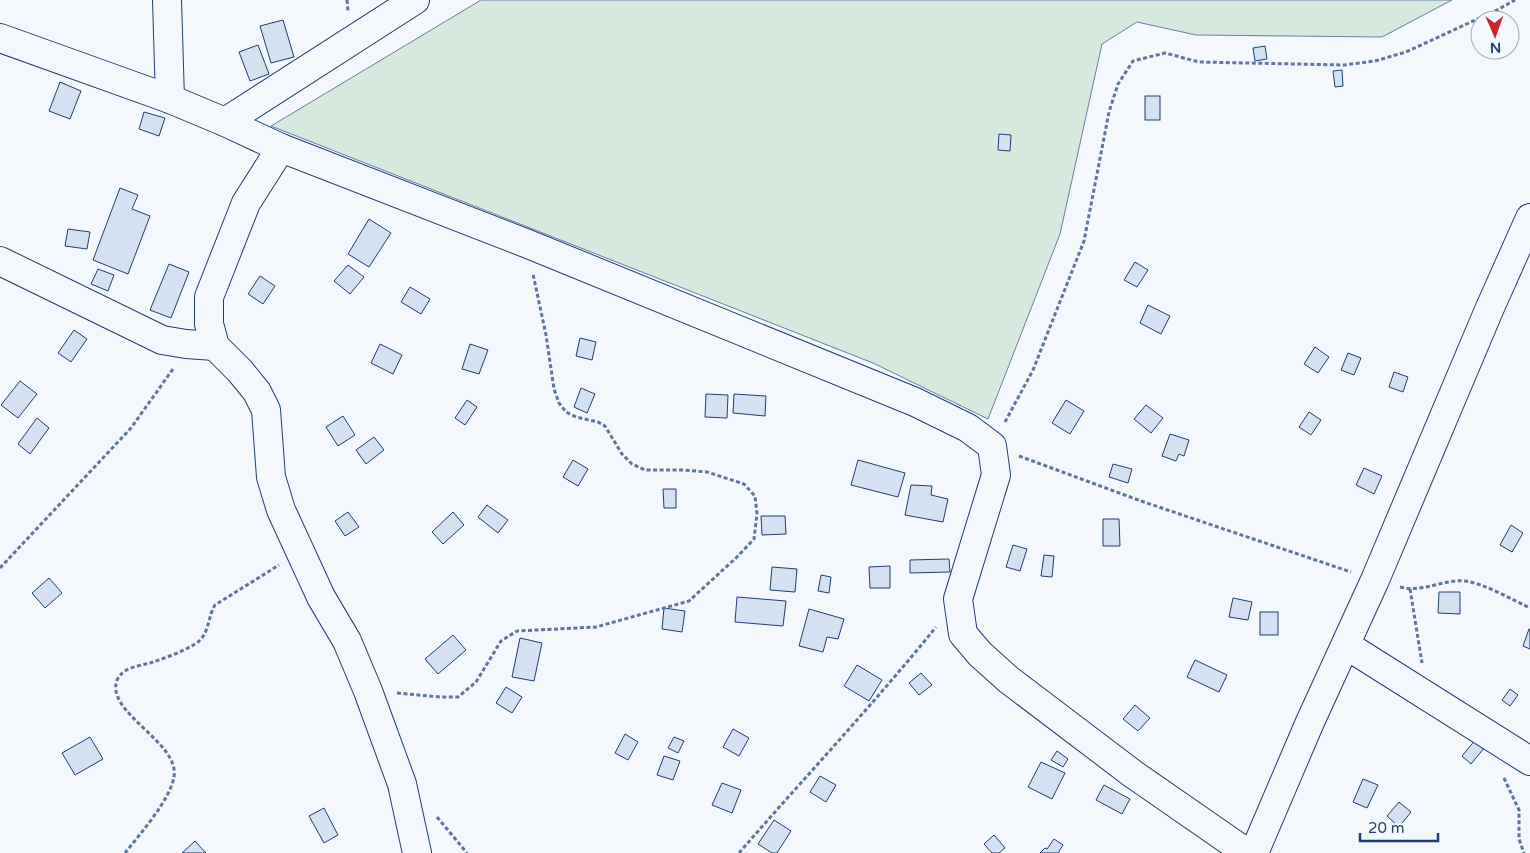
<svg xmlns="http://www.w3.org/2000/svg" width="1530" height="853" font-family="'Varela Round',sans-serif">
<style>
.green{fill:#d7e8df;stroke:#687fa3}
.building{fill:#d5e0f0;stroke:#1d3f73}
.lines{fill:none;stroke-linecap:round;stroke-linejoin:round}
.minor-casing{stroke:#1d3f73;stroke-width:30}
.path{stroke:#5e769c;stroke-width:3;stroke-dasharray:4 2.5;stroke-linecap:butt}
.minor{stroke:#f4f7fb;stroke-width:28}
</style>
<rect width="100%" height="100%" fill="#f4f7fb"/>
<path class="green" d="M 481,0 L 1452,0 L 1382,37 L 1196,35 L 1137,22 L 1102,44 L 1060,234 L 988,419 L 873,363 L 271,126 Z"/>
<g class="building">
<path d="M 283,20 L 294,57 L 271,63 L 260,26 Z"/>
<path d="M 258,45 L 269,74 L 250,81 L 239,52 Z"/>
<path d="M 1265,46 L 1267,59 L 1255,61 L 1253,48 Z"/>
<path d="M 1342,70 L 1343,86 L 1335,87 L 1333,71 Z"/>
<path d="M 60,82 L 81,91 L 70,119 L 49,111 Z"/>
<rect x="1145" y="96" width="15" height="24"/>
<path d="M 144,112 L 165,118 L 159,136 L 139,129 Z"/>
<path d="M 999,134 L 1011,135 L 1010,151 L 998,150 Z"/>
<path d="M 120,188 L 138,195 L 132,209 L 150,216 L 128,274 L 93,260 Z"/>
<path d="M 369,219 L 391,233 L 369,267 L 348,254 Z"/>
<path d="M 68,229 L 90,232 L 87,249 L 65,246 Z"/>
<path d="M 1135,262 L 1148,270 L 1137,287 L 1124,280 Z"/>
<path d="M 169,264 L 189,272 L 171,318 L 150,310 Z"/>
<path d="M 348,265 L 364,277 L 350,294 L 334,281 Z"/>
<path d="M 98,269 L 114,275 L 108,291 L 91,284 Z"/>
<path d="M 260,276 L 275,286 L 263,304 L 248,294 Z"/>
<path d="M 410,287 L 430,299 L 421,314 L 401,302 Z"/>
<path d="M 1148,305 L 1170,316 L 1161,334 L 1140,323 Z"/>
<path d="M 74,330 L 87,339 L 71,362 L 58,353 Z"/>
<path d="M 580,338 L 596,342 L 592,360 L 576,356 Z"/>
<path d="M 380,344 L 402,355 L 393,374 L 371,363 Z"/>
<path d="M 470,344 L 488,350 L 479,374 L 462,369 Z"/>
<path d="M 1315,347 L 1329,357 L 1318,373 L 1304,364 Z"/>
<path d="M 1348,353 L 1361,358 L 1354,375 L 1341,370 Z"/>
<path d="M 1394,372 L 1408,377 L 1403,392 L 1389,387 Z"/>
<path d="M 20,381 L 37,394 L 18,418 L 1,405 Z"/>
<path d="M 581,388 L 595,394 L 587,413 L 574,407 Z"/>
<path d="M 706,394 L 728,395 L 727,418 L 705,417 Z"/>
<path d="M 734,394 L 766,396 L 765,416 L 733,413 Z"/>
<path d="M 467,400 L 477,407 L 465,425 L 455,418 Z"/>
<path d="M 1066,400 L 1084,411 L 1070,434 L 1052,423 Z"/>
<path d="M 1146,405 L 1163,418 L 1151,433 L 1134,419 Z"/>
<path d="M 1309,412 L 1321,420 L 1311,435 L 1299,427 Z"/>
<path d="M 343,416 L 355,435 L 338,446 L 326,427 Z"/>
<path d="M 37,418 L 49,428 L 30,454 L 18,444 Z"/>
<path d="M 1170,434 L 1189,440 L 1184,456 L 1179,454 L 1176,461 L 1162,456 Z"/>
<path d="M 374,437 L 384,450 L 366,464 L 356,450 Z"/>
<path d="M 573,460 L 588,469 L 578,486 L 563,477 Z"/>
<path d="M 858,460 L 905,473 L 898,497 L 851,485 Z"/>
<path d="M 1113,464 L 1132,469 L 1128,483 L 1109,477 Z"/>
<path d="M 1364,468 L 1382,476 L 1374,494 L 1356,485 Z"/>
<path d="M 911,485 L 932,486 L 931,495 L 948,499 L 943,522 L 905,515 Z"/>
<path d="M 663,489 L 676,489 L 676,508 L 664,508 Z"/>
<path d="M 487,505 L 508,520 L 498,533 L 478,517 Z"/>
<path d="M 348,512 L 359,527 L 345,536 L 335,521 Z"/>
<path d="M 453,512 L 464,525 L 443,544 L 432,532 Z"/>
<path d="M 761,516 L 785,516 L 786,534 L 762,535 Z"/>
<path d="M 1103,519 L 1119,519 L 1120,546 L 1103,546 Z"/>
<path d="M 1511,525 L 1523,533 L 1512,552 L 1500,545 Z"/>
<path d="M 1013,545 L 1027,549 L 1020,571 L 1006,567 Z"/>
<path d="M 1044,555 L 1054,556 L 1052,577 L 1041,576 Z"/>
<path d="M 949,559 L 950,572 L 910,573 L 910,560 Z"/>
<path d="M 890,566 L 890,588 L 870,588 L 869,567 Z"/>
<path d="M 772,567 L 797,569 L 795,592 L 770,590 Z"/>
<path d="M 821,575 L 831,577 L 829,593 L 818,591 Z"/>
<path d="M 49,578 L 62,593 L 45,608 L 32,593 Z"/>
<path d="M 1439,592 L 1460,592 L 1460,614 L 1438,613 Z"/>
<path d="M 737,597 L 786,601 L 783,626 L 735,622 Z"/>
<path d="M 1233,598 L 1252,602 L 1248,620 L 1229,617 Z"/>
<path d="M 664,608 L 685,611 L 682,632 L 662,629 Z"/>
<path d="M 809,609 L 844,619 L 838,639 L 827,637 L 823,652 L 799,646 Z"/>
<rect x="1260" y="612" width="18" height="23"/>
<path d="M 1529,629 L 1530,629 L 1530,649 L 1523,646 Z"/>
<path d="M 453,635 L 466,650 L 438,674 L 425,659 Z"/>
<path d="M 520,638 L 542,643 L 534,681 L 512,677 Z"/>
<path d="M 1195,660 L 1227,675 L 1219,692 L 1187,677 Z"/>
<path d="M 857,665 L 882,680 L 869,701 L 844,686 Z"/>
<path d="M 921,673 L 932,685 L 919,695 L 909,683 Z"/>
<path d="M 506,687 L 522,697 L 512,713 L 496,703 Z"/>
<path d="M 1510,689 L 1518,695 L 1510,706 L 1502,700 Z"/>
<path d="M 1135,705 L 1150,718 L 1138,731 L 1123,719 Z"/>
<path d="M 733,729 L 749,738 L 739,756 L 723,747 Z"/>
<path d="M 625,734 L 638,742 L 628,760 L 615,753 Z"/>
<path d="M 90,737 L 103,759 L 75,775 L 62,753 Z"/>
<path d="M 674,737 L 684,741 L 678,753 L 668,748 Z"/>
<path d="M 1476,739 L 1485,747 L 1471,764 L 1462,756 Z"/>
<path d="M 1057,751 L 1068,759 L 1063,767 L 1051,760 Z"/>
<path d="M 664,756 L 680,761 L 673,780 L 657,775 Z"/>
<path d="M 1041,762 L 1065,773 L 1052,799 L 1028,787 Z"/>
<path d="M 820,776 L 836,785 L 826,802 L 810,792 Z"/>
<path d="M 1363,779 L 1378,785 L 1367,808 L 1353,802 Z"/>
<path d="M 722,783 L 741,790 L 732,813 L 712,805 Z"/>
<path d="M 1104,785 L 1130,799 L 1122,814 L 1096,800 Z"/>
<path d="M 1399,802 L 1411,812 L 1399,827 L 1387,816 Z"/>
<path d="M 324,808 L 338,835 L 324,843 L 309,816 Z"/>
<path d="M 774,820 L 791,831 L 777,853 L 772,853 L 758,844 Z"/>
<path d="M 994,835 L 1005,848 L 999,853 L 992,853 L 984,844 Z"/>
<path d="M 1054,839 L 1063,845 L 1058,853 L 1040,853 L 1045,848 L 1047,849 Z"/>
<path d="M 195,841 L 206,853 L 182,853 Z"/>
</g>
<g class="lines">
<g class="minor-casing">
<g id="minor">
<path d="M 167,0 L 170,99"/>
<path d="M 0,38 L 170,99 L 225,122 L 281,148 L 528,244 L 915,402 L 968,428 L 992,446 L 996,475 L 958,599 L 963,634 L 980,654 L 1009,680 L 1133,774 L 1247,853"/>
<path d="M 225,122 L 415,0"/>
<path d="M 281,148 L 246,203 L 209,297 L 209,324 L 215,346 L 240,371 L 257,392 L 266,410 L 271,477 L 281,510 L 321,597 L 347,641 L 368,691 L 402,784 L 417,853"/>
<path d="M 0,261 L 162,340 L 186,344 L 215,346"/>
<path d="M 1346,645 L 1530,761"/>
<path d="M 1254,853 L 1310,722 L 1375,580 L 1489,310 L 1530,218"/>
</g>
</g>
<g class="path">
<path d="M 347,0 L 348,12"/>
<path d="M 1005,422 L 1033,370 L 1084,241 L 1109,112 L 1118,84 L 1133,61 L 1165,53 L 1199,62 L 1344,65 L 1375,61 L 1406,52 L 1497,10 L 1515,0"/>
<path d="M 1019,456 L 1141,501 L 1351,572"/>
<path d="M 0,568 L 131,428 L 173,369"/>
<path d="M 1400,587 C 1424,593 1442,579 1465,581 C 1483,583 1513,600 1530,608"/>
<path d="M 1410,589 L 1422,663"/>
<path d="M 397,693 L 440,697 L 458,697 L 476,682 L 501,641 L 517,631 L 596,627 L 689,601 L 737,557 L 754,539 L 757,514 L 755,496 L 744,484 L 707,472 L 683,470 L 645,470 L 632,464 L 622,454 L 605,426 L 598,422 L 576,417 L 566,412 L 559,403 L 554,389 L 546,335 L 533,274"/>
<path d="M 1504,778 L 1519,810 L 1519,839 L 1524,853"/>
<path d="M 437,817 L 467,853"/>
<path d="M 125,853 C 140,834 170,800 174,777 C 180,742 105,713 117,680 C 119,676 121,674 125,671 C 131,667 142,665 150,663 C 165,658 182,652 195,644 C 210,635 207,618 215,605 L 279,565"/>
<path d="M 739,853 C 804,778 873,705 936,627"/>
</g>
<use href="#minor" class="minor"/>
</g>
<g transform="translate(1495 35) rotate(178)"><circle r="24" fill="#f4f7fb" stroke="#9eadc5"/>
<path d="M0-4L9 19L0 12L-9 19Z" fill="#c62828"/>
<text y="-8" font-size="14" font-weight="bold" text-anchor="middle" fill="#1d3f73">N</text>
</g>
<path d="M1360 833v8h78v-8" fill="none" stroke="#1d3f73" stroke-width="2.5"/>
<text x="1368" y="833" font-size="15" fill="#1d3f73" stroke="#f4f7fb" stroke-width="4" paint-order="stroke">20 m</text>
</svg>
